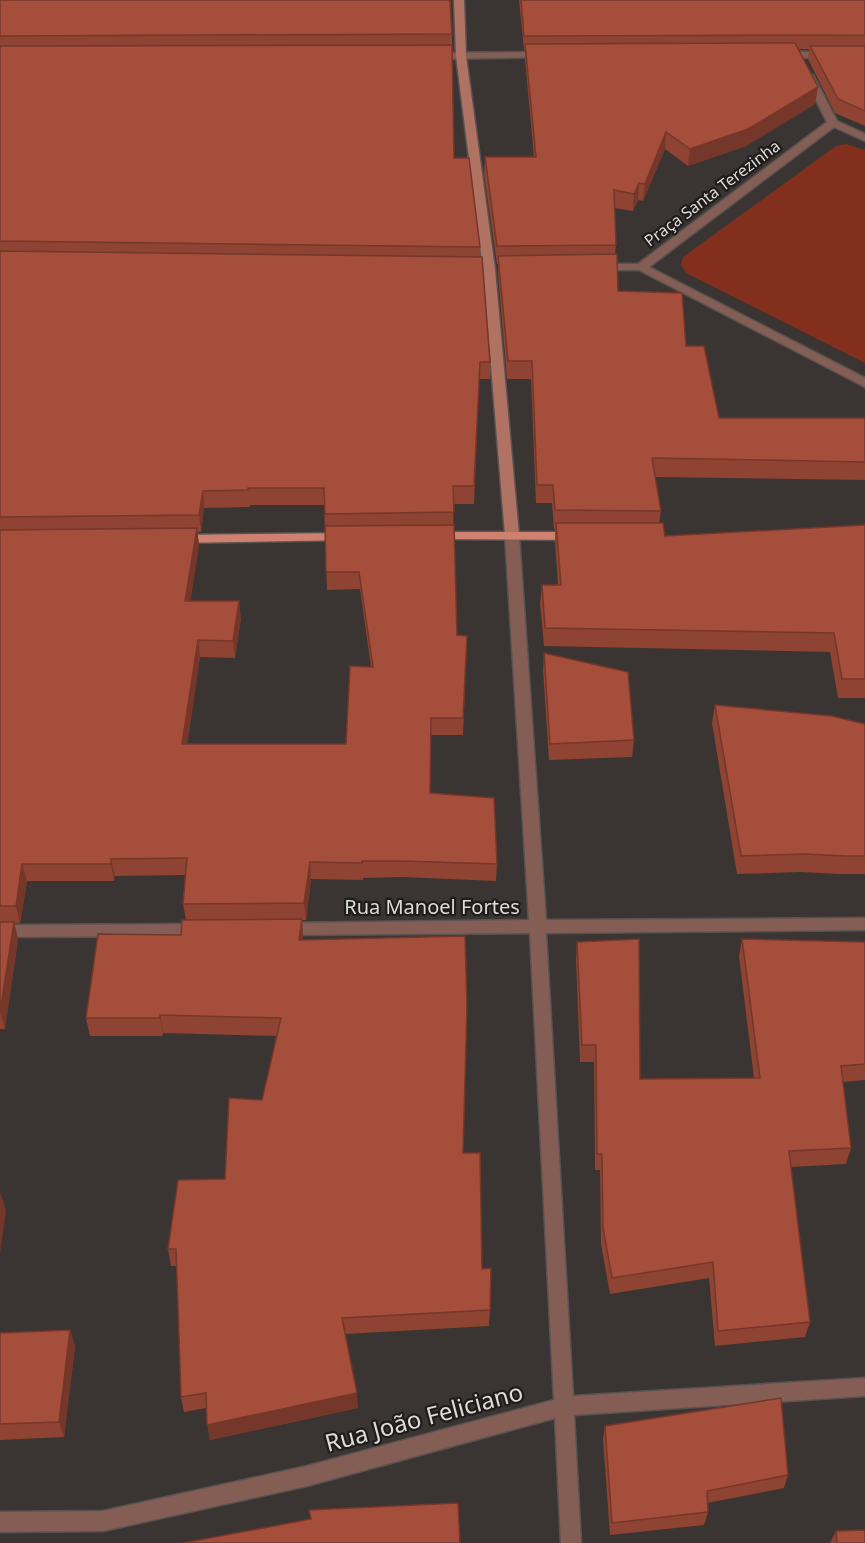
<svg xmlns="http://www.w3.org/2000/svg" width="865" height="1543" font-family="'Noto Sans',sans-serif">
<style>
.green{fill:#822f1d}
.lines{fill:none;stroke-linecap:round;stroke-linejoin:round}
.minor-casing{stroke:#585251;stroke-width:3}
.secondary-casing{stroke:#585251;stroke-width:3}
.primary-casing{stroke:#585251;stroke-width:3}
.minor{fill:#845d54;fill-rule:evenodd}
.secondary{fill:#af7263;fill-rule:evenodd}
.primary{fill:#cf816f;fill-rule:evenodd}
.wall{fill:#8e4333;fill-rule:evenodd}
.shaded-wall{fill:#743729}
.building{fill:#a54e3b;stroke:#743729;stroke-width:1.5}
.labels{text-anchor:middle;stroke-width:4.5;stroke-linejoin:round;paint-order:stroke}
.far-street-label{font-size:16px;fill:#dfdbda;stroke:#1f1c1c}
.street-label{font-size:20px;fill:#dfdbda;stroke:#1f1c1c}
.near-street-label{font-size:24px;fill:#dfdbda;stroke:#1f1c1c}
</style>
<rect width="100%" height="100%" fill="#3a3433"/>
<path class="green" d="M 846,144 L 865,150 L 865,363 L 686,273 L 681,265 L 683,257 L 836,146 Z"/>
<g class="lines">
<g class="minor-casing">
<g id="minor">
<path d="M 865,51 L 865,57 L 783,58 L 778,55 L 783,52 Z"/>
<path d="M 543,52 L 548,55 L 547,57 L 432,59 L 427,56 L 432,53 Z"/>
<path d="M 808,72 L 813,75 L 837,121 L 865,134 L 865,141 L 834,127 L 649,267 L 865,378 L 865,387 L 639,270 L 597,270 L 591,267 L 597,264 L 638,264 L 827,122 L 803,75 Z"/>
<path d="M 512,531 L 519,535 L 546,920 L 865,918 L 865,930 L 546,933 L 573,1396 L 865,1378 L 865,1396 L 574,1415 L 581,1543 L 561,1543 L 555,1418 L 307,1486 L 103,1531 L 0,1532 L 0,1512 L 103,1511 L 307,1466 L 554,1400 L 530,933 L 282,935 L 276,934 L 274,929 L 276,924 L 282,923 L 529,920 L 505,535 Z"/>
<path d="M 201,924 L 207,925 L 209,930 L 207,935 L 201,936 L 0,937 L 0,925 Z"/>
</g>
</g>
<g class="secondary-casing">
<path id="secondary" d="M 454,0 L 464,0 L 466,56 L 495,269 L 519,535 L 512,539 L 505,535 L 483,269 L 456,56 Z"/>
</g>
<g class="primary-casing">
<g id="primary">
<path d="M 436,532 L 574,532 L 581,536 L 574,540 L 431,539 L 429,536 L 431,533 Z"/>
<path d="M 346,533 L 351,534 L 353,537 L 351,540 L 178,543 L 171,539 L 178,535 Z"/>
</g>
</g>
<use href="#minor" class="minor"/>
<use href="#secondary" class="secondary"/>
<use href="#primary" class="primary"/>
</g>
<g class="wall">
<path d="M 0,0 L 452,34 L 454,158 L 480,247 L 480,257 L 490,362 L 490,379 L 479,379 L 474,504 L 453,504 L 457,635 L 467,636 L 463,735 L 431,735 L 430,793 L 497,864 L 496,881 L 402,877 L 363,878 L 363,880 L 311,879 L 306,920 L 302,920 L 303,940 L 463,1153 L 482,1269 L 490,1310 L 489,1326 L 345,1334 L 358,1408 L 210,1440 L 206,1408 L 184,1412 L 181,1397 L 177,1266 L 171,1266 L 168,1249 L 225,1179 L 262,1100 L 277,1036 L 163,1033 L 163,1036 L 90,1036 L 86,1018 L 181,935 L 186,920 L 183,904 L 185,875 L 115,876 L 114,881 L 27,881 L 20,923 L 14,923 L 18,939 L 5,1029 L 0,1029 ZM 250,505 L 324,505 L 327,590 L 360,589 L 371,667 L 346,744 L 187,744 L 200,657 L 235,658 L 241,618 L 190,601 L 199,545 L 197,532 L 201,532 L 204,508 L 250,507 Z"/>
<path d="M 519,0 L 865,0 L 865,126 L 835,113 L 808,59 L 809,49 L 798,49 L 818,87 L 815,104 L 746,146 L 688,166 L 665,149 L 643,201 L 638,200 L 633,211 L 614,208 L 616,245 L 615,254 L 618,291 L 686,346 L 719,418 L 865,418 L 865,480 L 655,477 L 661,511 L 659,523 L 665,536 L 865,525 L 865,698 L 838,698 L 830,652 L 544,646 L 540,603 L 542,585 L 558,585 L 555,541 L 555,529 L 554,529 L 552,503 L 536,503 L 531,379 L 507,379 L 498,274 L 498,264 L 497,264 L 484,174 L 485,157 L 534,157 L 525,60 L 525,50 L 524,50 Z"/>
<path d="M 544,653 L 634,740 L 632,757 L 549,760 L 543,670 Z"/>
<path d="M 715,705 L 865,724 L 865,874 L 840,874 L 801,872 L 737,874 L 712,723 Z"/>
<path d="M 742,939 L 865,942 L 865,1080 L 843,1082 L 851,1148 L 846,1164 L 791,1167 L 810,1322 L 805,1337 L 715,1346 L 709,1278 L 610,1294 L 601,1244 L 600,1170 L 595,1170 L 594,1062 L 580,1062 L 576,960 L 577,942 L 640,1079 L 754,1078 L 739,956 Z"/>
<path d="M 70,1330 L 75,1346 L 64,1437 L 0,1440 L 0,1333 Z"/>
<path d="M 605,1426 L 788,1475 L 784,1488 L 707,1503 L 708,1512 L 704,1525 L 610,1535 L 603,1439 Z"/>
<path d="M 836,1531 L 865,1543 L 830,1543 Z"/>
</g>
<g class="shaded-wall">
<path d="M 818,87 L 815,104 L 746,146 L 688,166 L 690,149 Z"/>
<path d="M 666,132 L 665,149 L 643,201 L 645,184 Z"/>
<path d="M 639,183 L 638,200 L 633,211 L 634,194 Z"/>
<path d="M 203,491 L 204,508 L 201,532 L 199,515 Z"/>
<path d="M 197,528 L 199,545 L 188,618 L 185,601 Z"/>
<path d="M 239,601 L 241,618 L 235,658 L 233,641 Z"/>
<path d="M 198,640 L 200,657 L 185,761 L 182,744 Z"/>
<path d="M 111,859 L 115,876 L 114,881 L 111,864 Z"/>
<path d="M 310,862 L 311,879 L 306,920 L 304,903 Z"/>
<path d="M 22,864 L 27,881 L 20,923 L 16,906 Z"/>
<path d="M 302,919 L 303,937 L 300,958 L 299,940 Z"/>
<path d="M 14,922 L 18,939 L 5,1029 L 0,1012 Z"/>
<path d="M 160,1015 L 163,1033 L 163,1036 L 160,1018 Z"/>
<path d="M 0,1192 L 6,1210 L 0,1254 Z"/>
<path d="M 70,1330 L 75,1346 L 64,1437 L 59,1422 Z"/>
<path d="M 357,1393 L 358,1408 L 210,1440 L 207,1425 Z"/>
</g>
<g class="building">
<path d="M 0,0 L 450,0 L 452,34 L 0,36 Z"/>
<path d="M 521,0 L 865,0 L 865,35 L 524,36 Z"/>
<path d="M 795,43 L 818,87 L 748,129 L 690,149 L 666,132 L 645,184 L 639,183 L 634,194 L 614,190 L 616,245 L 497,246 L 485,157 L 536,157 L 525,44 Z"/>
<path d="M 452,45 L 454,158 L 469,158 L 480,247 L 0,241 L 0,46 Z"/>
<path d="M 810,46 L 865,46 L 865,111 L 838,99 Z"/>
<path d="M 0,251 L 482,257 L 490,362 L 480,362 L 474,486 L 453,486 L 454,512 L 325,514 L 324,488 L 248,488 L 248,490 L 203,491 L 199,515 L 0,517 Z"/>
<path d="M 617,254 L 618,291 L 682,293 L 686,346 L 704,346 L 719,418 L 865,418 L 865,462 L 652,458 L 661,511 L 555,510 L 553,485 L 537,485 L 532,361 L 508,361 L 498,256 Z"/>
<path d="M 556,523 L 663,523 L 665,536 L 865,525 L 865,679 L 842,679 L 834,633 L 545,628 L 542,585 L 561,585 Z"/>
<path d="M 454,525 L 457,635 L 467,636 L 463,718 L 431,718 L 430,793 L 494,798 L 497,864 L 402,861 L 362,861 L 362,863 L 310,862 L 304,903 L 183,904 L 187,858 L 111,859 L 111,864 L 22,864 L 16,906 L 0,906 L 0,530 L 197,528 L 185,601 L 239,601 L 233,641 L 198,640 L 182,744 L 346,744 L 350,666 L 373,667 L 359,572 L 326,572 L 325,526 Z"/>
<path d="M 544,653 L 628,672 L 634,740 L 550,744 Z"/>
<path d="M 715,705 L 832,716 L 865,724 L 865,856 L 845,856 L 805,854 L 741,856 Z"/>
<path d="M 302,919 L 299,940 L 465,936 L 467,1006 L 463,1153 L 480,1153 L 482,1269 L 491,1268 L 490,1310 L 342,1318 L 357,1393 L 207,1425 L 206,1393 L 181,1397 L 176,1249 L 168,1249 L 178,1180 L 225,1179 L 229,1098 L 262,1100 L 281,1018 L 160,1015 L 160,1018 L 86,1018 L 98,934 L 181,935 L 182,920 Z"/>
<path d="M 0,922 L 14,922 L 0,1012 Z"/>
<path d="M 639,939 L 640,1079 L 760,1078 L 742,939 L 865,942 L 865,1064 L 841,1066 L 851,1148 L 789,1151 L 810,1322 L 718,1331 L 713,1262 L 612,1278 L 603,1228 L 602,1154 L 597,1154 L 596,1045 L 582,1045 L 577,942 Z"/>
<path d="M 70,1330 L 59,1422 L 0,1424 L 0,1333 Z"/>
<path d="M 781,1398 L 788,1475 L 707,1491 L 708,1512 L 612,1523 L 605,1426 Z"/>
<path d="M 458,1503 L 460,1543 L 183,1543 L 311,1519 L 309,1510 Z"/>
<path d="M 865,1530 L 865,1543 L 837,1543 L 836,1531 Z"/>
</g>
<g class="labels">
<g class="far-street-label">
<text transform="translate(712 193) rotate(-37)" y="6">Praça Santa Terezinha</text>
</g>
<g class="street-label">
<text x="432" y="914">Rua Manoel Fortes</text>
</g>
<g class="near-street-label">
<text transform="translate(424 1418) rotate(-15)" y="8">Rua João Feliciano</text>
</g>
</g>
</svg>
